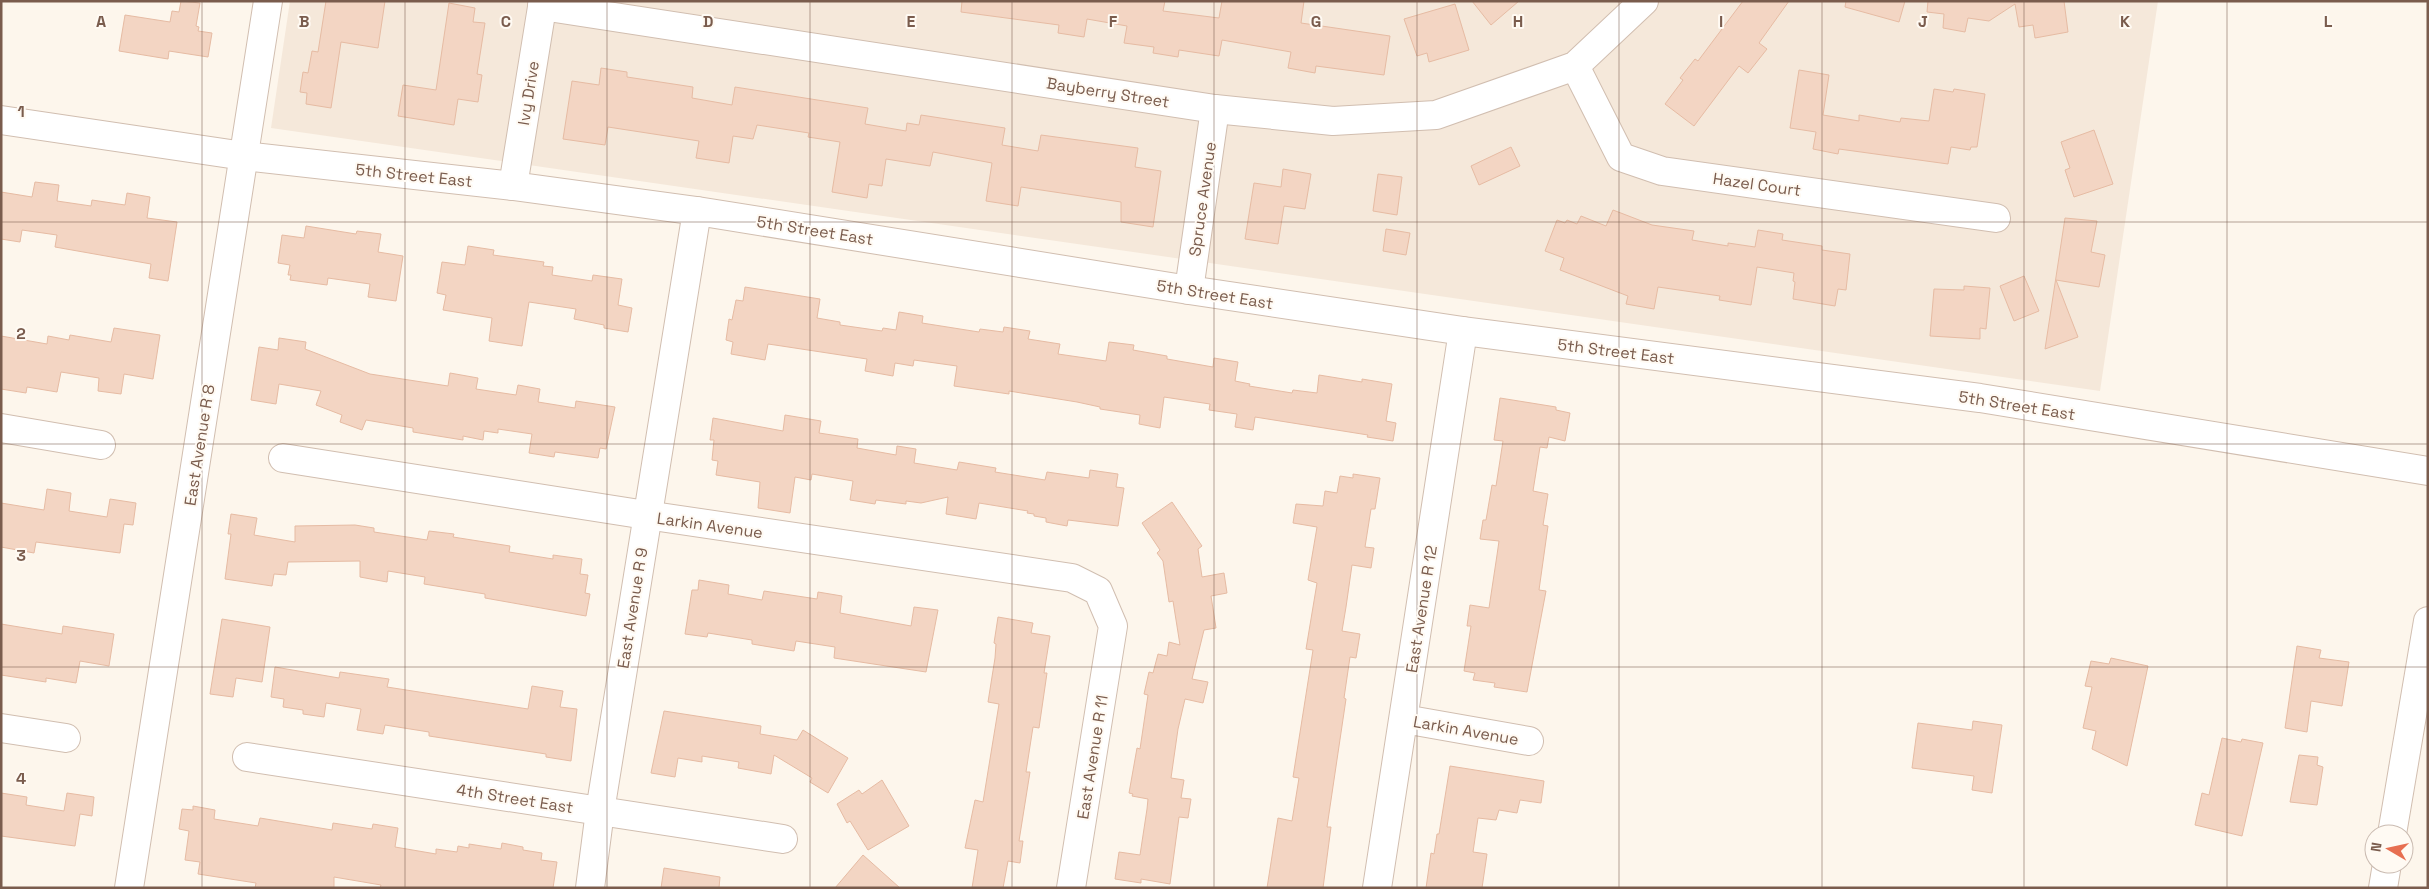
<svg xmlns="http://www.w3.org/2000/svg" width="2429" height="889" font-family="'Space Grotesk',sans-serif">
<style>
.residential{fill:#f5e8da}
.building{fill:#f3d5c3;stroke:#e6bba3}
.lines{fill:none;stroke-linecap:round;stroke-linejoin:round}
.minor-casing{stroke:#d1beb0;stroke-width:30}
.minor{stroke:#fff;stroke-width:28}
.grid{fill:none;stroke:#7a5c4d;stroke-width:1;stroke-opacity:0.55}
.labels{text-anchor:middle;stroke-width:4;stroke-linejoin:round;paint-order:stroke}
.street-label{font-size:16px;fill:#7a5c4d;stroke:#fffaf3}
.grid-label{font-size:16px;text-anchor:middle;font-weight:bold;fill:#7a5c4d;stroke:#fffaf3;stroke-width:4;stroke-linejoin:round;paint-order:stroke}
</style>
<rect width="100%" height="100%" fill="#fdf6ec"/>
<path class="residential" d="M 290,1 L 2158,1 L 2100,391 L 271,128 Z"/>
<g class="building">
<path d="M 181,1 L 200,3 L 196,26 L 199,27 L 198,31 L 212,33 L 208,57 L 169,51 L 168,59 L 119,51 L 125,15 L 170,22 L 172,11 L 179,12 Z"/>
<path d="M 326,1 L 385,1 L 378,48 L 341,42 L 331,108 L 306,104 L 307,93 L 300,92 L 303,72 L 308,73 L 312,51 L 318,52 Z"/>
<path d="M 962,1 L 1165,1 L 1163,11 L 1219,18 L 1222,1 L 1304,1 L 1301,23 L 1390,36 L 1384,75 L 1316,66 L 1315,73 L 1288,68 L 1291,52 L 1222,40 L 1219,56 L 1179,50 L 1178,57 L 1153,53 L 1154,47 L 1124,43 L 1127,26 L 1087,19 L 1084,37 L 1058,33 L 1059,25 L 961,12 Z"/>
<path d="M 1472,1 L 1519,1 L 1491,25 Z"/>
<path d="M 1743,1 L 1789,1 L 1759,43 L 1767,49 L 1748,73 L 1739,66 L 1694,126 L 1665,104 L 1683,80 L 1680,78 L 1695,59 L 1698,61 Z"/>
<path d="M 1846,1 L 1905,1 L 1899,22 L 1845,7 Z"/>
<path d="M 1928,1 L 2064,1 L 2068,32 L 2035,38 L 2033,25 L 2019,27 L 2015,4 L 1989,21 L 1968,18 L 1965,32 L 1943,28 L 1944,14 L 1927,12 Z"/>
<path d="M 449,3 L 475,8 L 473,22 L 485,23 L 477,74 L 482,75 L 478,102 L 458,99 L 454,125 L 398,116 L 403,85 L 436,90 Z"/>
<path d="M 1455,4 L 1469,50 L 1429,62 L 1427,53 L 1417,56 L 1404,19 Z"/>
<path d="M 601,68 L 627,72 L 627,77 L 693,87 L 692,98 L 732,105 L 735,87 L 868,108 L 865,124 L 906,131 L 907,123 L 919,125 L 921,115 L 1005,128 L 1002,145 L 1038,151 L 1041,135 L 1138,148 L 1135,167 L 1161,171 L 1153,227 L 1121,222 L 1121,202 L 1021,187 L 1018,206 L 986,201 L 992,163 L 933,152 L 930,166 L 886,159 L 882,186 L 869,184 L 867,198 L 832,192 L 840,142 L 808,137 L 809,133 L 757,125 L 753,139 L 733,136 L 729,163 L 696,158 L 699,141 L 608,127 L 605,145 L 563,139 L 572,81 L 599,85 Z"/>
<path d="M 1799,70 L 1829,75 L 1823,115 L 1859,121 L 1859,115 L 1900,122 L 1901,118 L 1929,121 L 1934,89 L 1953,92 L 1954,89 L 1985,94 L 1977,147 L 1971,147 L 1970,150 L 1951,147 L 1948,164 L 1839,149 L 1838,154 L 1813,149 L 1816,132 L 1790,128 Z"/>
<path d="M 2094,130 L 2113,184 L 2074,197 L 2065,170 L 2070,168 L 2061,142 Z"/>
<path d="M 1511,147 L 1520,166 L 1479,185 L 1471,166 Z"/>
<path d="M 1283,169 L 1311,174 L 1305,209 L 1284,206 L 1278,244 L 1245,239 L 1254,183 L 1281,187 Z"/>
<path d="M 1378,174 L 1402,177 L 1397,215 L 1373,211 Z"/>
<path d="M 35,182 L 59,185 L 57,201 L 91,206 L 92,200 L 125,205 L 127,193 L 150,197 L 147,218 L 177,222 L 168,281 L 149,278 L 151,264 L 55,247 L 57,235 L 22,230 L 20,242 L 1,239 L 1,192 L 32,197 Z"/>
<path d="M 1613,210 L 1652,225 L 1694,231 L 1692,240 L 1728,246 L 1728,243 L 1755,247 L 1758,230 L 1783,234 L 1782,240 L 1822,246 L 1822,250 L 1850,254 L 1846,290 L 1838,289 L 1835,306 L 1793,299 L 1795,282 L 1793,281 L 1794,273 L 1757,267 L 1751,305 L 1719,300 L 1720,296 L 1658,287 L 1654,309 L 1626,304 L 1628,296 L 1560,270 L 1564,258 L 1545,251 L 1557,220 L 1565,223 L 1567,220 L 1577,224 L 1581,216 L 1606,226 Z"/>
<path d="M 2065,218 L 2097,221 L 2091,252 L 2105,255 L 2099,287 L 2056,280 L 2078,337 L 2045,349 Z"/>
<path d="M 306,226 L 356,234 L 357,231 L 381,234 L 378,252 L 403,256 L 396,301 L 368,297 L 370,284 L 328,278 L 327,285 L 290,280 L 291,275 L 288,275 L 290,265 L 278,263 L 282,235 L 304,238 Z"/>
<path d="M 1386,229 L 1410,233 L 1406,255 L 1383,251 Z"/>
<path d="M 468,246 L 494,250 L 493,255 L 544,262 L 543,266 L 553,267 L 552,275 L 592,281 L 593,275 L 622,279 L 618,305 L 632,308 L 628,332 L 604,328 L 604,325 L 574,319 L 576,309 L 529,302 L 522,346 L 489,341 L 492,318 L 443,310 L 446,295 L 437,293 L 442,262 L 465,265 Z"/>
<path d="M 2024,276 L 2039,311 L 2014,321 L 2000,286 Z"/>
<path d="M 1964,286 L 1990,288 L 1986,329 L 1980,328 L 1980,339 L 1930,336 L 1934,289 L 1964,290 Z"/>
<path d="M 745,287 L 820,299 L 817,318 L 840,322 L 840,325 L 882,331 L 883,328 L 896,330 L 899,312 L 923,316 L 922,323 L 979,332 L 980,329 L 1003,332 L 1004,327 L 1030,331 L 1028,339 L 1060,344 L 1058,354 L 1106,361 L 1109,342 L 1134,345 L 1133,350 L 1167,356 L 1167,359 L 1213,367 L 1214,358 L 1238,362 L 1235,381 L 1250,384 L 1249,386 L 1292,393 L 1293,390 L 1317,393 L 1319,375 L 1362,382 L 1362,379 L 1392,384 L 1386,421 L 1396,423 L 1393,441 L 1367,437 L 1368,435 L 1255,417 L 1253,430 L 1235,427 L 1237,414 L 1209,410 L 1210,404 L 1164,397 L 1160,428 L 1139,424 L 1140,415 L 1100,409 L 1100,407 L 1077,402 L 1009,391 L 1009,394 L 954,386 L 957,366 L 914,360 L 913,366 L 895,363 L 893,376 L 865,371 L 867,359 L 775,345 L 768,344 L 765,360 L 731,354 L 733,342 L 726,340 L 729,319 L 732,320 L 736,300 L 743,301 Z"/>
<path d="M 114,328 L 160,335 L 153,379 L 124,374 L 121,394 L 98,391 L 99,378 L 61,372 L 57,392 L 27,387 L 26,393 L 1,389 L 1,336 L 47,344 L 48,336 L 69,340 L 70,335 L 111,342 Z"/>
<path d="M 279,338 L 306,342 L 305,349 L 370,374 L 448,386 L 450,373 L 478,378 L 476,389 L 516,395 L 518,385 L 540,389 L 538,402 L 575,408 L 576,401 L 615,407 L 606,449 L 600,448 L 598,458 L 555,452 L 554,457 L 529,453 L 532,434 L 498,429 L 498,433 L 484,431 L 483,440 L 463,436 L 463,440 L 413,432 L 413,428 L 366,420 L 362,430 L 340,422 L 342,415 L 316,405 L 321,391 L 279,384 L 276,404 L 251,400 L 259,347 L 278,350 Z"/>
<path d="M 1500,398 L 1556,407 L 1556,410 L 1570,413 L 1565,441 L 1549,437 L 1547,448 L 1540,447 L 1533,491 L 1548,494 L 1543,525 L 1548,526 L 1539,590 L 1546,591 L 1527,692 L 1494,687 L 1495,683 L 1473,680 L 1475,673 L 1464,671 L 1471,626 L 1467,626 L 1470,605 L 1489,608 L 1497,555 L 1499,541 L 1480,539 L 1483,520 L 1486,520 L 1492,485 L 1496,486 L 1503,441 L 1494,440 Z"/>
<path d="M 785,415 L 821,421 L 819,433 L 858,439 L 857,448 L 896,455 L 897,446 L 916,449 L 914,463 L 957,470 L 959,462 L 996,468 L 995,472 L 1045,480 L 1047,472 L 1089,478 L 1090,470 L 1118,474 L 1116,487 L 1124,488 L 1118,526 L 1068,520 L 1067,526 L 1046,522 L 1046,518 L 1034,516 L 1034,514 L 1027,513 L 1028,511 L 979,503 L 976,519 L 946,514 L 948,497 L 921,503 L 906,501 L 906,504 L 876,500 L 875,504 L 850,500 L 853,481 L 812,474 L 811,480 L 795,477 L 790,513 L 758,508 L 760,482 L 716,475 L 718,461 L 712,460 L 714,440 L 710,440 L 713,418 L 783,431 Z"/>
<path d="M 1353,474 L 1380,478 L 1375,509 L 1371,509 L 1365,547 L 1374,548 L 1371,568 L 1352,565 L 1346,607 L 1342,631 L 1360,634 L 1356,658 L 1350,657 L 1344,698 L 1346,699 L 1327,827 L 1331,827 L 1323,888 L 1267,888 L 1278,818 L 1292,821 L 1299,778 L 1293,777 L 1313,650 L 1306,649 L 1317,583 L 1308,580 L 1317,527 L 1293,523 L 1296,504 L 1323,506 L 1325,491 L 1337,493 L 1340,476 L 1353,478 Z"/>
<path d="M 47,489 L 71,493 L 69,511 L 107,517 L 110,499 L 136,503 L 133,525 L 124,524 L 120,553 L 36,542 L 34,553 L 1,547 L 1,503 L 44,510 Z"/>
<path d="M 1172,502 L 1202,546 L 1198,549 L 1202,577 L 1224,573 L 1227,593 L 1211,596 L 1216,628 L 1204,630 L 1192,679 L 1208,682 L 1203,703 L 1185,699 L 1178,729 L 1171,778 L 1184,780 L 1181,798 L 1191,799 L 1188,818 L 1179,817 L 1170,884 L 1141,879 L 1141,883 L 1115,879 L 1119,852 L 1140,855 L 1147,809 L 1148,799 L 1132,796 L 1133,794 L 1129,793 L 1137,748 L 1140,749 L 1148,695 L 1144,694 L 1149,672 L 1153,673 L 1158,654 L 1167,656 L 1169,642 L 1180,645 L 1173,601 L 1169,602 L 1163,561 L 1157,553 L 1160,550 L 1142,523 Z"/>
<path d="M 231,514 L 257,518 L 254,535 L 295,542 L 295,526 L 355,525 L 374,528 L 374,532 L 427,540 L 429,531 L 454,534 L 453,537 L 510,546 L 509,552 L 553,559 L 553,555 L 582,559 L 580,574 L 588,575 L 585,593 L 590,594 L 586,616 L 485,598 L 485,594 L 424,584 L 425,577 L 388,571 L 387,582 L 360,577 L 360,561 L 288,562 L 286,575 L 274,574 L 272,586 L 225,579 L 231,534 L 228,534 Z"/>
<path d="M 699,580 L 729,585 L 728,594 L 762,600 L 764,591 L 817,599 L 818,592 L 842,596 L 840,613 L 911,626 L 914,607 L 938,610 L 926,672 L 834,658 L 835,647 L 796,641 L 794,651 L 752,644 L 752,640 L 708,633 L 707,637 L 685,634 L 692,590 L 698,590 Z"/>
<path d="M 998,617 L 1033,623 L 1031,633 L 1050,636 L 1044,673 L 1047,673 L 1039,728 L 1033,727 L 1026,772 L 1030,772 L 1019,841 L 1023,841 L 1020,863 L 1008,861 L 1003,888 L 972,888 L 978,850 L 965,848 L 975,800 L 983,802 L 999,704 L 988,702 L 995,658 L 996,644 L 994,643 Z"/>
<path d="M 222,619 L 270,627 L 262,682 L 236,678 L 233,697 L 210,694 Z"/>
<path d="M 1,624 L 62,634 L 63,626 L 114,634 L 109,666 L 80,661 L 76,683 L 46,678 L 46,682 L 1,675 Z"/>
<path d="M 2297,646 L 2321,650 L 2319,658 L 2349,662 L 2342,706 L 2311,701 L 2307,732 L 2285,728 Z"/>
<path d="M 2111,658 L 2148,666 L 2127,766 L 2092,749 L 2096,731 L 2083,728 L 2092,687 L 2085,686 L 2091,661 L 2109,664 Z"/>
<path d="M 275,667 L 339,678 L 340,672 L 389,679 L 387,687 L 528,709 L 532,686 L 563,691 L 560,707 L 577,709 L 571,761 L 546,757 L 546,754 L 429,736 L 429,732 L 385,725 L 383,734 L 357,730 L 361,709 L 326,703 L 324,717 L 303,714 L 303,710 L 283,707 L 284,699 L 271,697 Z"/>
<path d="M 664,711 L 761,726 L 760,734 L 797,740 L 803,730 L 848,758 L 828,793 L 810,782 L 812,778 L 774,755 L 771,774 L 738,768 L 739,762 L 702,756 L 702,762 L 678,758 L 675,777 L 651,773 Z"/>
<path d="M 1973,721 L 2002,725 L 1992,793 L 1972,790 L 1974,776 L 1912,768 L 1918,723 L 1972,730 Z"/>
<path d="M 2222,738 L 2241,742 L 2242,739 L 2263,743 L 2242,836 L 2195,825 L 2202,793 L 2209,795 Z"/>
<path d="M 2299,755 L 2318,757 L 2317,765 L 2323,767 L 2317,805 L 2290,802 Z"/>
<path d="M 1450,766 L 1544,781 L 1541,803 L 1520,800 L 1517,813 L 1499,810 L 1496,820 L 1478,818 L 1473,852 L 1487,854 L 1482,888 L 1426,888 L 1431,853 L 1434,854 L 1437,834 L 1439,834 Z"/>
<path d="M 882,780 L 909,826 L 868,850 L 850,821 L 847,823 L 837,804 L 859,790 L 862,794 Z"/>
<path d="M 1,793 L 27,797 L 26,805 L 64,811 L 67,793 L 94,797 L 92,816 L 80,814 L 75,846 L 1,836 Z"/>
<path d="M 193,806 L 215,810 L 214,819 L 258,826 L 260,818 L 332,830 L 333,823 L 372,829 L 373,824 L 398,828 L 395,847 L 436,854 L 436,849 L 457,852 L 458,846 L 469,848 L 469,844 L 501,849 L 502,843 L 523,847 L 523,850 L 542,853 L 541,860 L 557,862 L 553,888 L 380,888 L 381,885 L 334,877 L 334,888 L 255,888 L 256,883 L 198,874 L 200,862 L 185,860 L 189,831 L 179,829 L 182,809 L 193,810 Z"/>
<path d="M 863,855 L 900,888 L 835,888 Z"/>
<path d="M 664,868 L 720,877 L 719,888 L 661,888 Z"/>
</g>
<g class="lines">
<g class="minor-casing">
<g id="minor">
<path d="M 542,6 L 1215,109 L 1333,121 L 1436,115 L 1575,66 L 1644,1"/>
<path d="M 1575,66 L 1621,157 L 1662,171 L 1996,218"/>
<path d="M 1,120 L 244,156 L 513,186 L 697,211 L 1189,290 L 1463,331 L 1980,398 L 2428,471"/>
<path d="M 513,186 L 543,1"/>
<path d="M 1189,290 L 1215,109"/>
<path d="M 1,428 L 101,445"/>
<path d="M 283,458 L 646,515 L 1072,578 L 1098,591 L 1113,626 L 1071,888"/>
<path d="M 1404,719 L 1529,741"/>
<path d="M 1,728 L 66,738"/>
<path d="M 247,757 L 783,839"/>
<path d="M 2392,834 L 2428,621"/>
<path d="M 129,888 L 268,1"/>
<path d="M 590,888 L 600,811 L 697,211"/>
<path d="M 1377,888 L 1463,331"/>
<path d="M 2383,888 L 2387,864"/>
</g>
</g>
<use href="#minor" class="minor"/>
</g>
<path class="grid" d="M 202,1 L 202,888M 405,1 L 405,888M 607,1 L 607,888M 810,1 L 810,888M 1012,1 L 1012,888M 1214,1 L 1214,888M 1417,1 L 1417,888M 1619,1 L 1619,888M 1822,1 L 1822,888M 2024,1 L 2024,888M 2227,1 L 2227,888M 1,222 L 2428,222M 1,444 L 2428,444M 1,667 L 2428,667"/>
<g class="labels">
<g class="street-label">
<text transform="translate(1108 92) rotate(9)" y="6">Bayberry Street</text>
<text transform="translate(528 93) rotate(-81)" y="6">Ivy Drive</text>
<text transform="translate(414 175) rotate(6)" y="6">5th Street East</text>
<text transform="translate(1757 184) rotate(8)" y="6">Hazel Court</text>
<text transform="translate(1202 199) rotate(-82)" y="6">Spruce Avenue</text>
<text transform="translate(815 230) rotate(9)" y="6">5th Street East</text>
<text transform="translate(1215 294) rotate(9)" y="6">5th Street East</text>
<text transform="translate(1616 351) rotate(7)" y="6">5th Street East</text>
<text transform="translate(2017 405) rotate(9)" y="6">5th Street East</text>
<text transform="translate(199 445) rotate(-81)" y="6">East Avenue R 8</text>
<text transform="translate(710 525) rotate(8)" y="6">Larkin Avenue</text>
<text transform="translate(632 608) rotate(-81)" y="6">East Avenue R 9</text>
<text transform="translate(1421 609) rotate(-81)" y="6">East Avenue R 12</text>
<text transform="translate(1466 730) rotate(10)" y="6">Larkin Avenue</text>
<text transform="translate(1092 757) rotate(-81)" y="6">East Avenue R 11</text>
<text transform="translate(515 798) rotate(9)" y="6">4th Street East</text>
</g>
</g>
<g class="grid-label">
<text x="101" y="27">A</text>
<text x="304" y="27">B</text>
<text x="506" y="27">C</text>
<text x="708" y="27">D</text>
<text x="911" y="27">E</text>
<text x="1113" y="27">F</text>
<text x="1316" y="27">G</text>
<text x="1518" y="27">H</text>
<text x="1721" y="27">I</text>
<text x="1923" y="27">J</text>
<text x="2125" y="27">K</text>
<text x="2328" y="27">L</text>
<text x="21" y="117">1</text>
<text x="21" y="339">2</text>
<text x="21" y="561">3</text>
<text x="21" y="784">4</text>
</g>
<rect width="2429" height="889" fill="none" stroke="#7a5c4d" stroke-width="5"/>
<g transform="translate(2389 849) rotate(279)"><circle r="24" fill="#fffaf3" stroke="#cabbb1"/>
<path d="M0-4L9 19L0 12L-9 19Z" fill="#e76f51"/>
<text y="-8" font-size="14" font-weight="bold" text-anchor="middle" fill="#7a5c4d">N</text>
</g>
</svg>
